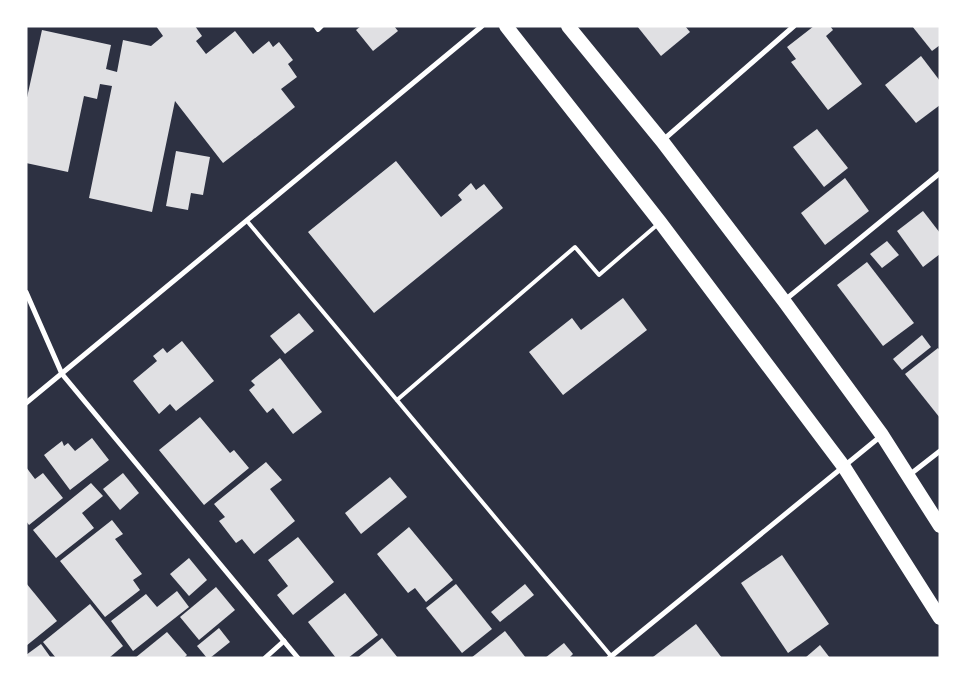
<svg xmlns="http://www.w3.org/2000/svg" width="966" height="684" font-family="'Space Grotesk',sans-serif">
<style>
.building{fill:#e0e0e3}
.lines{fill:none;stroke-linecap:round;stroke-linejoin:round}
.service{stroke:#fff;stroke-width:4}
.minor{stroke:#fff;stroke-width:5}
.trunk{stroke:#fff;stroke-width:14}
</style>
<rect width="100%" height="100%" fill="#2d3142"/>
<g class="building">
<path d="M 156,26 L 195,26 L 202,36 L 196,41 L 206,54 L 235,31 L 253,54 L 269,41 L 273,47 L 279,42 L 293,60 L 288,64 L 297,77 L 281,89 L 295,107 L 223,163 L 175,101 L 152,212 L 89,198 L 112,86 L 100,84 L 97,99 L 84,96 L 68,172 L 26,163 L 26,102 L 42,30 L 111,45 L 106,69 L 117,72 L 123,40 L 151,46 L 163,36 Z"/>
<path d="M 361,26 L 394,26 L 398,31 L 373,51 L 356,30 Z"/>
<path d="M 637,26 L 685,26 L 690,32 L 661,56 Z"/>
<path d="M 814,26 L 830,26 L 833,30 L 826,36 L 862,84 L 828,110 L 791,62 L 796,59 L 787,47 Z"/>
<path d="M 912,26 L 940,26 L 940,45 L 932,51 Z"/>
<path d="M 921,56 L 940,81 L 940,105 L 916,123 L 885,85 Z"/>
<path d="M 817,129 L 848,168 L 824,187 L 793,147 Z"/>
<path d="M 176,151 L 210,157 L 203,195 L 191,193 L 188,210 L 166,206 Z"/>
<path d="M 396,161 L 441,217 L 462,200 L 458,195 L 471,183 L 476,190 L 484,184 L 503,208 L 374,313 L 308,232 Z"/>
<path d="M 845,178 L 869,211 L 825,245 L 801,213 Z"/>
<path d="M 923,211 L 940,233 L 940,254 L 923,267 L 897,231 Z"/>
<path d="M 887,241 L 899,255 L 882,268 L 870,254 Z"/>
<path d="M 867,262 L 914,323 L 883,346 L 837,285 Z"/>
<path d="M 623,298 L 647,330 L 563,395 L 529,352 L 572,318 L 581,330 Z"/>
<path d="M 299,313 L 314,331 L 285,354 L 270,336 Z"/>
<path d="M 922,335 L 931,347 L 902,370 L 893,359 Z"/>
<path d="M 182,341 L 214,381 L 176,411 L 170,404 L 159,414 L 133,381 L 157,361 L 153,356 L 163,348 L 167,353 Z"/>
<path d="M 938,348 L 940,351 L 940,418 L 905,374 Z"/>
<path d="M 280,358 L 322,412 L 293,434 L 273,408 L 267,413 L 249,390 L 255,385 L 251,381 Z"/>
<path d="M 200,417 L 230,453 L 234,450 L 249,468 L 204,505 L 159,450 Z"/>
<path d="M 92,438 L 109,460 L 70,490 L 44,455 L 62,441 L 64,446 L 68,443 L 75,451 Z"/>
<path d="M 266,462 L 282,480 L 270,489 L 295,521 L 254,554 L 242,539 L 236,543 L 219,521 L 225,517 L 214,504 Z"/>
<path d="M 26,467 L 35,479 L 43,473 L 63,498 L 29,525 L 26,521 Z"/>
<path d="M 123,473 L 139,493 L 120,510 L 103,489 Z"/>
<path d="M 390,477 L 407,497 L 361,534 L 345,513 Z"/>
<path d="M 91,483 L 103,496 L 82,513 L 94,528 L 56,558 L 33,530 Z"/>
<path d="M 112,520 L 123,534 L 115,539 L 142,574 L 133,580 L 140,590 L 105,617 L 60,561 Z"/>
<path d="M 409,527 L 453,580 L 426,602 L 415,588 L 408,593 L 377,554 Z"/>
<path d="M 298,537 L 334,582 L 293,615 L 277,595 L 288,586 L 268,560 Z"/>
<path d="M 782,555 L 829,624 L 788,653 L 741,583 Z"/>
<path d="M 189,558 L 207,580 L 189,596 L 170,574 Z"/>
<path d="M 26,583 L 57,621 L 26,646 Z"/>
<path d="M 456,584 L 492,629 L 462,653 L 426,608 Z"/>
<path d="M 525,584 L 534,595 L 500,622 L 491,612 Z"/>
<path d="M 216,587 L 235,610 L 199,640 L 180,617 Z"/>
<path d="M 177,591 L 189,607 L 133,651 L 111,621 L 146,594 L 157,607 Z"/>
<path d="M 345,593 L 378,635 L 348,658 L 336,658 L 308,622 Z"/>
<path d="M 90,604 L 123,646 L 109,658 L 56,658 L 43,642 Z"/>
<path d="M 696,624 L 722,658 L 654,658 L 653,657 Z"/>
<path d="M 219,628 L 230,642 L 210,658 L 207,658 L 197,646 Z"/>
<path d="M 505,631 L 526,658 L 471,658 Z"/>
<path d="M 167,632 L 187,655 L 184,658 L 135,658 Z"/>
<path d="M 382,638 L 398,658 L 357,658 Z"/>
<path d="M 564,643 L 573,654 L 569,658 L 545,658 Z"/>
<path d="M 41,644 L 51,658 L 26,658 L 26,655 Z"/>
<path d="M 820,645 L 830,658 L 805,658 Z"/>
</g>
<g class="lines">
<g class="service">
<path d="M 315,26 L 318,30 L 322,26"/>
<path d="M 247,221 L 611,656"/>
<path d="M 397,400 L 575,247 L 599,275 L 657,225"/>
</g>
<g class="minor">
<path d="M 662,141 L 794,26"/>
<path d="M 26,292 L 62,374 L 298,658"/>
<path d="M 785,300 L 940,173"/>
<path d="M 26,403 L 482,26"/>
<path d="M 908,476 L 940,451"/>
<path d="M 265,658 L 284,641"/>
<path d="M 609,658 L 881,436"/>
</g>
<g class="trunk">
<path d="M 506,26 L 660,222 L 844,467 L 940,618"/>
<path d="M 568,26 L 662,141 L 784,301 L 882,435 L 940,526"/>
</g>
</g>
<rect width="966" height="684" fill="none" stroke="#ffffff" stroke-width="55"/>
</svg>
